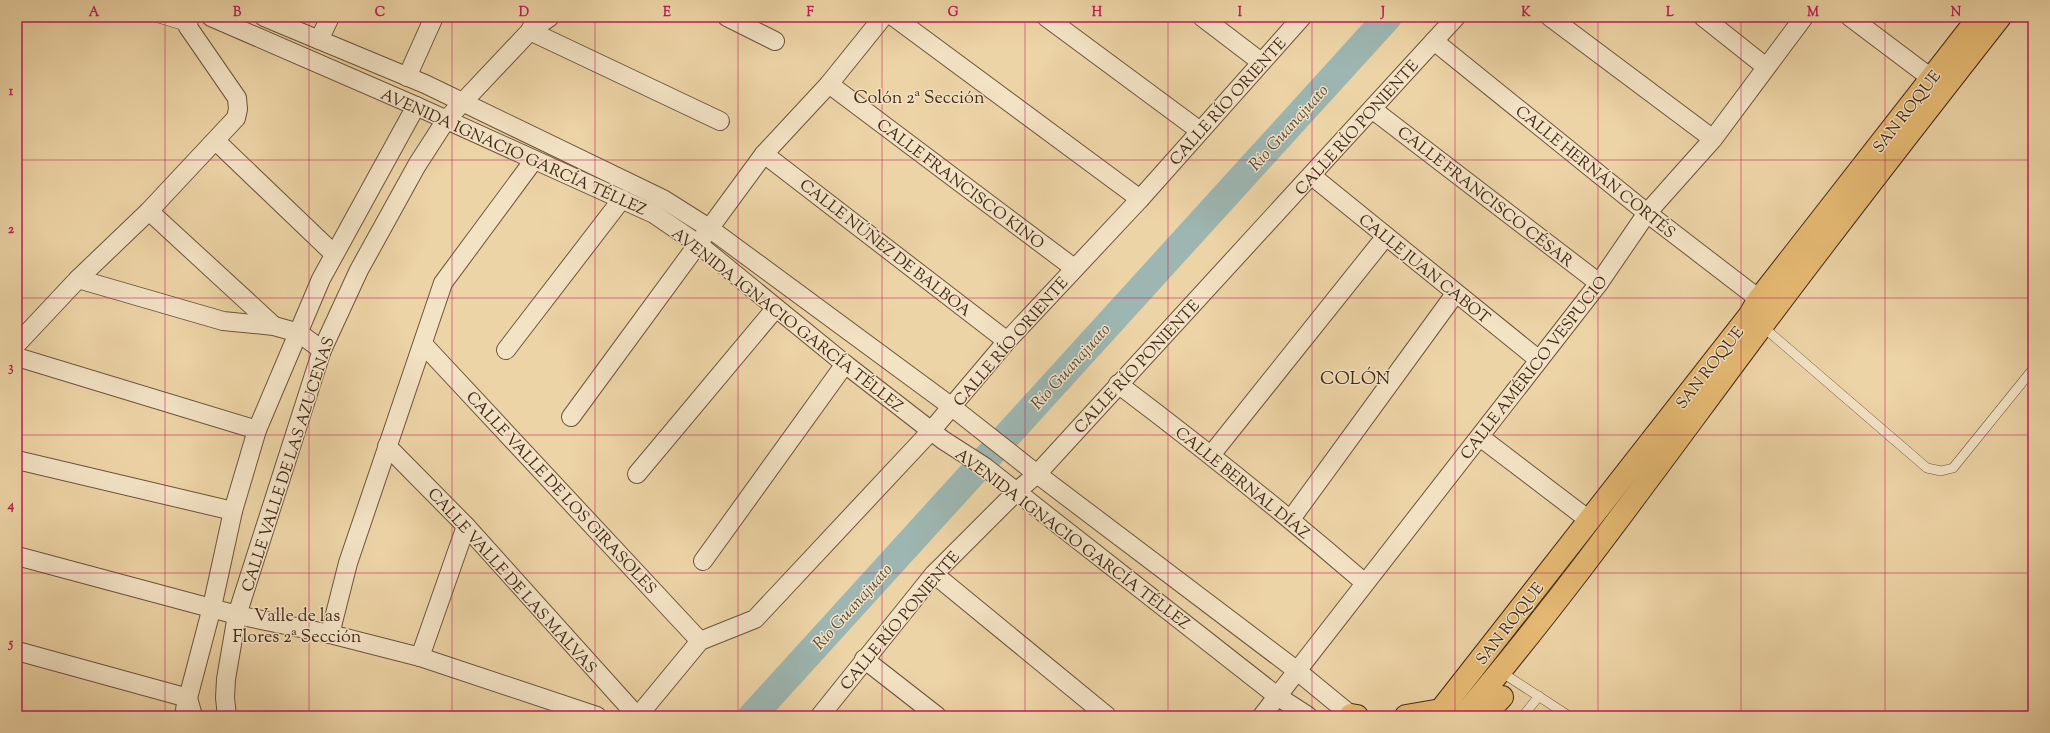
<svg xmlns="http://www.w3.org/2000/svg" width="2050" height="733" font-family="'Sorts Mill Goudy',serif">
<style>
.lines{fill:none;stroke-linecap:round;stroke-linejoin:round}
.river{stroke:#9db6b1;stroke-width:28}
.lane-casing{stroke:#6d543c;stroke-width:10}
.street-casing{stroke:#6d543c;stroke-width:20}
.primary-casing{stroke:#422919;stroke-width:24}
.lane{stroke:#f3e3c5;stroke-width:9}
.street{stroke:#f3e3c5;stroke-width:18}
.primary{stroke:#e6ba73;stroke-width:22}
.grid{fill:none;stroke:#c2185b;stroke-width:1;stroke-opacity:0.55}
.labels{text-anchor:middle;stroke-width:3;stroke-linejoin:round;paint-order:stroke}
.street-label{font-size:16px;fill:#422919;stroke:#f3e3c5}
.water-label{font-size:17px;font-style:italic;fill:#594c3f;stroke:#f3e3c5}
.quarter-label{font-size:18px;fill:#422919;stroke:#f3e3c5}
.neatline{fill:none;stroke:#c2185b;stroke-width:1.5}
.grid-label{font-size:13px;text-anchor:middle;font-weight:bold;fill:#c2185b}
</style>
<rect width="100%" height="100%" fill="#edd4a6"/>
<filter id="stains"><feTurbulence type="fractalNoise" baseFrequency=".005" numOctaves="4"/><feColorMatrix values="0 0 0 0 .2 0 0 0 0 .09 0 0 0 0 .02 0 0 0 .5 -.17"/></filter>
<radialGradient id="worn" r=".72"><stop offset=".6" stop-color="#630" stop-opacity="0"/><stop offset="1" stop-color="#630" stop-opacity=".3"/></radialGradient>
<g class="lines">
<path class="river" d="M 752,716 L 1388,17"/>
<g class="lane-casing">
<g id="lane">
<path d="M 155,17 L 188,27"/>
<path d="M 1762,326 L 1927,468 L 1941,471 L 1953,468 L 2033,369"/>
<path d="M 1501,672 L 1569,716"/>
<path d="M 1523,716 L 1539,696"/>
</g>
</g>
<g class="street-casing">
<g id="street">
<path d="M 211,17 L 416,106 L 654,214 L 698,244 L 845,364 L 943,440 L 985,467 L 1277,696 L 1308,716"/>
<path d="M 264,17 L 425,84 L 663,199 L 709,228 L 952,407 L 1037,474 L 1296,670 L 1352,716"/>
<path d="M 727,17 L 775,41"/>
<path d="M 894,17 L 1140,199"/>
<path d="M 1046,17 L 1200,131"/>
<path d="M 1202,17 L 1261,62"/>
<path d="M 1550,17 L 1713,139"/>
<path d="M 1703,17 L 1766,67"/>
<path d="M 1850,17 L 1931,78"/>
<path d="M 534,22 L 530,31 L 720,121"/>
<path d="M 319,40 L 330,17"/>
<path d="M 1434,41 L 1647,213 L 1759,299"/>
<path d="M 407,77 L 434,17"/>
<path d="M 829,84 L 1074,268"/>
<path d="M 1372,109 L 1599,283"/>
<path d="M 216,141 L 334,254"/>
<path d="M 764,154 L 1007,341"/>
<path d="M 1312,176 L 1539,360"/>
<path d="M 149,211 L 274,326"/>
<path d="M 78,279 L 223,321 L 274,326 L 299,333 L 322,350"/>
<path d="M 17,344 L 78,279 L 149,211 L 236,118 L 238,109 L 237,98 L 188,27 L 189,17"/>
<path d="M 423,344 L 700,641"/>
<path d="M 506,350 L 622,199"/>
<path d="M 17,357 L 257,430"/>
<path d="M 1118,384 C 1203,448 1285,514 1365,583"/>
<path d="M 571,417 L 764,154 L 829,84 L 883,17"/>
<path d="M 1480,437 L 1589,520"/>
<path d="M 387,446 L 466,526 L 637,716"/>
<path d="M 1211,455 L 1386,236"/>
<path d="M 17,460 L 233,511"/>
<path d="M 637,474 L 775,309"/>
<path d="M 1291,519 L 1455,294"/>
<path d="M 17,556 L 237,615 L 330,634 L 420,657 L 597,716"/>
<path d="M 703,561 L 845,364"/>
<path d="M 934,574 L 1107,716"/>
<path d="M 330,634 L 348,563 L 443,283 L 534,160"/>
<path d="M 17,651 L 188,698 L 185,709"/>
<path d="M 420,657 L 466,526"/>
<path d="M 864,659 L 937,716"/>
<path d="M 193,716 L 188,698 L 212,607 L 233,511 L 257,430 L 321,279 L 416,106"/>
<path d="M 227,716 L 225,698 L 226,679 L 237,615 L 322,350 L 359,270 L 417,165 L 446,120 L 530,31 L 550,17"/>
<path d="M 638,716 L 700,641 L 755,619 L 931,431 L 1007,341 L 1140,199 L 1302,17"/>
<path d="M 820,716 L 934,574 L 1016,492 L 1037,474 L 1456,17"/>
<path d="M 1262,716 L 1599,283 L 1647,213 L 1713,139 L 1804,17"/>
</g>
</g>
<g class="primary-casing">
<g id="primary">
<path d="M 1351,715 L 1357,716"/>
<path d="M 1406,716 L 1441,710"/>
<path d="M 1436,716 L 1749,316 L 1759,299 L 1979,17"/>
<path d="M 1463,716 C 1569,591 1664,457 1762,326 C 1840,222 1920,119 2000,17"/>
<path d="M 1484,716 L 1502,697"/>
</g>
</g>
<use href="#lane" class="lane"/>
<use href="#street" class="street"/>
<use href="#primary" class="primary"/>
</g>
<path class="grid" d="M 165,17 L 165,716M 309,17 L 309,716M 452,17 L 452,716M 595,17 L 595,716M 738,17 L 738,716M 882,17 L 882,716M 1025,17 L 1025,716M 1168,17 L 1168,716M 1312,17 L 1312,716M 1455,17 L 1455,716M 1598,17 L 1598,716M 1741,17 L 1741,716M 1885,17 L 1885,716M 17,160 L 2033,160M 17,298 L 2033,298M 17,435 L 2033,435M 17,573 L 2033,573"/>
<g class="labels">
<g class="street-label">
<text transform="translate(1227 101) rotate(-48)" y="6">CALLE RÍO ORIENTE</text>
<text transform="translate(1906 111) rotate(-52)" y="6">SAN ROQUE</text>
<text transform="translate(1356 127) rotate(-48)" y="6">CALLE RÍO PONIENTE</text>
<text transform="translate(514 151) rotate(24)" y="6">AVENIDA IGNACIO GARCÍA TÉLLEZ</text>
<text transform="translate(1596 171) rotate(39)" y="6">CALLE HERNÁN CORTÉS</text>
<text transform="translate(961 183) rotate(37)" y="6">CALLE FRANCISCO KINO</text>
<text transform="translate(1486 196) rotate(38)" y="6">CALLE FRANCISCO CÉSAR</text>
<text transform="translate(886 247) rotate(38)" y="6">CALLE NÚÑEZ DE BALBOA</text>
<text transform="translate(1425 268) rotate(39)" y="6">CALLE JUAN CABOT</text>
<text transform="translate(788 319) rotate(38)" y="6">AVENIDA IGNACIO GARCÍA TÉLLEZ</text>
<text transform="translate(1010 341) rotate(-49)" y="6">CALLE RÍO ORIENTE</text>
<text transform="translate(1136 366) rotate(-47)" y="6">CALLE RÍO PONIENTE</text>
<text transform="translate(1533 367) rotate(-52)" y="6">CALLE AMÉRICO VESPUCIO</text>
<text transform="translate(1709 367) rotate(-52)" y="6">SAN ROQUE</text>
<text transform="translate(287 464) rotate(-72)" y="6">CALLE VALLE DE LAS AZUCENAS</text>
<text transform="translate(1243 482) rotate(39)" y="6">CALLE BERNAL DÍAZ</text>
<text transform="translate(562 492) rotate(47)" y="6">CALLE VALLE DE LOS GIRASOLES</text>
<text transform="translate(1073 538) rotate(37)" y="6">AVENIDA IGNACIO GARCÍA TÉLLEZ</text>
<text transform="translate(513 580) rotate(48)" y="6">CALLE VALLE DE LAS MALVAS</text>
<text transform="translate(899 620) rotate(-50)" y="6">CALLE RÍO PONIENTE</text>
<text transform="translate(1509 623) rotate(-52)" y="6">SAN ROQUE</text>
</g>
<g class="water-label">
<text transform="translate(1288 127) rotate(-48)" y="6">Río Guanajuato</text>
<text transform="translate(1070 366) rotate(-48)" y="6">Río Guanajuato</text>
<text transform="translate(852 606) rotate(-48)" y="6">Río Guanajuato</text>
</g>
<g class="quarter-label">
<text x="919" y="103">Colón 2ª Sección</text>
<text x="1355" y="384">COLÓN</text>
<text x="297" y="621">Valle de las<tspan x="297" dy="21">Flores 2ª Sección</tspan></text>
</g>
</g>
<rect width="2050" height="733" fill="none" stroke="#edd4a6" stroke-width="44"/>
<rect x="22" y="22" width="2006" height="689" class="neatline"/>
<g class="grid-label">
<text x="94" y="16">A</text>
<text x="237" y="16">B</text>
<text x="380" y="16">C</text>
<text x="524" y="16">D</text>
<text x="667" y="16">E</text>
<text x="810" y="16">F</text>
<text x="953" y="16">G</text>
<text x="1097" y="16">H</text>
<text x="1240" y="16">I</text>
<text x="1383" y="16">J</text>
<text x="1526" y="16">K</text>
<text x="1670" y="16">L</text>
<text x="1813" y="16">M</text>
<text x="1956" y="16">N</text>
<text x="11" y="95">1</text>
<text x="11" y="233">2</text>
<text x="11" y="371">3</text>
<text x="11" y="509">4</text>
<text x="11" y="647">5</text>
</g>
<rect width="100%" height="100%" filter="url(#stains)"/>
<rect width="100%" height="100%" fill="url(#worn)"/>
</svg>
